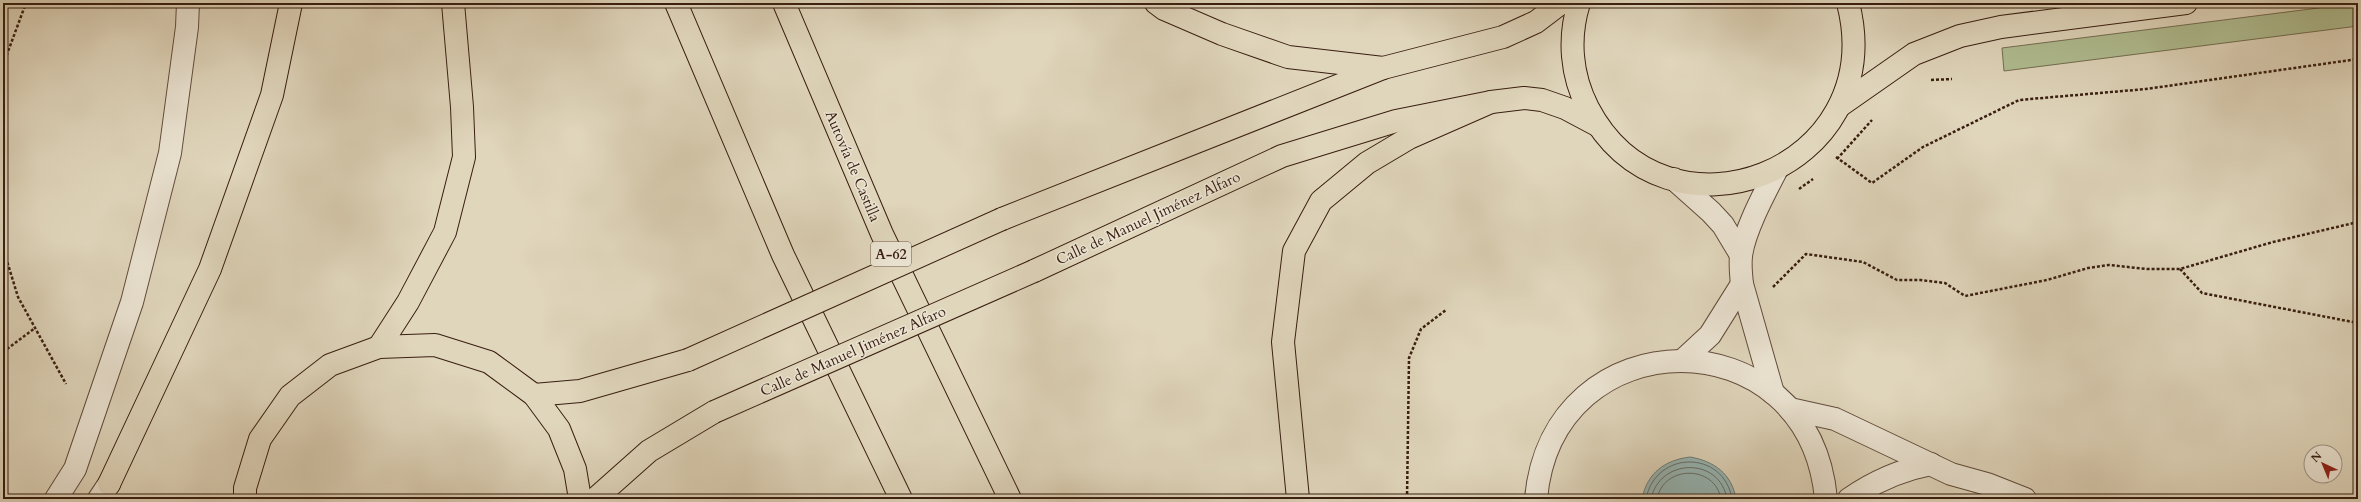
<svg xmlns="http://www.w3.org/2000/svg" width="2361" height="502" font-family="Cardo,serif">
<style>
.green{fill:#b0be92;stroke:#746e52}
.water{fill:#95b7b7;stroke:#707a75}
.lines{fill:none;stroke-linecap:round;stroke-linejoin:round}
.shore{stroke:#666a64;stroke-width:1}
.tertiary-casing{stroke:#624c3c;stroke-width:24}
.trunk-casing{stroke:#381e11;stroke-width:24}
.motorway-casing{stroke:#381e11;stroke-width:24}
.path{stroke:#381e11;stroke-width:2.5;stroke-dasharray:3 2;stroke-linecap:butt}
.tertiary{stroke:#ebe4d3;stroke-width:22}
.trunk{stroke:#e0d6bc;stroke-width:22}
.motorway{stroke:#e0d6bc;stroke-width:22}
.trunk-bridge-casing{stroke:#381e11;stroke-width:24;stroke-linecap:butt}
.trunk-bridge{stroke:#e0d6bc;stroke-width:22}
.labels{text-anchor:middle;stroke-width:3;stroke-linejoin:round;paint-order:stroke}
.shield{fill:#ebe4d3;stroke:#6e594b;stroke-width:1}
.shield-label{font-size:14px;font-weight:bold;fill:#381e11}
.street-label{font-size:15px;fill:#381e11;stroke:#ebe4d3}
</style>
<rect width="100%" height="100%" fill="#e0d6bc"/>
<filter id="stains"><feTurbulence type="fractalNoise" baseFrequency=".005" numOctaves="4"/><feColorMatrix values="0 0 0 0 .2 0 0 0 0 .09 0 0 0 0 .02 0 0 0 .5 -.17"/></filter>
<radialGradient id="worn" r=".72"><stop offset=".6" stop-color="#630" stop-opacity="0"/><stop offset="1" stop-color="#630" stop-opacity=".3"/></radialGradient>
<path class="green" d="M 2358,3 L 2358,26 L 2004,71 L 2002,48 Z"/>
<path class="water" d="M 1690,457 C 1714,461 1732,474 1736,499 L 1642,499 C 1647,473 1665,460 1690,457 Z"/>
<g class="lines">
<g class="shore">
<path d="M 1646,499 C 1655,450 1724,449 1732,499"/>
<path d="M 1651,499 C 1659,458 1720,456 1727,499"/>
<path d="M 1657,499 C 1663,465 1715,464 1721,499"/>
</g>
<g class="tertiary-casing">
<g id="tertiary">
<path d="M 1674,179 L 1711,212 L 1723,225 L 1741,255"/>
<path d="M 1683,360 L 1710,335 L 1742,284"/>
<path d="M 1773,393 L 1742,284 C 1741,275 1740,265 1741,256 C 1744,231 1765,192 1777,169"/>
<path d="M 1790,409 L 1835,419 L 1951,474 L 1987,484 L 2025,499"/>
<path d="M 56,499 L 75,469 L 132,302 L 170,153 L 187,27 L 188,3"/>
<path d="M 99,499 L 109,484"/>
<path d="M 1536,499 C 1552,316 1809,314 1826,499"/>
<path d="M 1849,499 C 1875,481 1900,470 1931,464"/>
</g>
</g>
<g class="trunk-casing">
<g id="trunk">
<path d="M 1579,3 C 1568,38 1571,75 1588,108 C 1666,257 1891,170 1848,3"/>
<path d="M 1841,105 L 1914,54 L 1960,36 L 2001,27 L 2186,3"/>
<path d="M 1002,219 L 1383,68 L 1503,37 L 1536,22 L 1561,3"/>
<path d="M 1034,271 L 1282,156 L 1396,121 L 1491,102 L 1524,98 L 1542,100 L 1565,108 L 1597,125"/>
<path d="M 534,395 L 580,391 L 688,360"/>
<path d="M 245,499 L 245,488 L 260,439 L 290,396 L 330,365 L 379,347 L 435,345 L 489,362 L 534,395 L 559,429 L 575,469 L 580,499"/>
<path d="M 595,499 L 649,451 L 714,412"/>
</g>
</g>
<g class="motorway-casing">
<g id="motorway">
<path d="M 676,3 L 783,255 L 901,499"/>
<path d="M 784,3 L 882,234 L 1010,499"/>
<path d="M 1156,3 L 1164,9 L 1222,34 L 1288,57 L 1383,68"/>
<path d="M 379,347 L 408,302 L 445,232 L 464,157 L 462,107 L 453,3"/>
<path d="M 109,484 L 210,269 L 272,95 L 291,3"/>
<path d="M 1298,499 L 1283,342 L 1294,251 L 1321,201 L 1367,163 L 1409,138 L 1491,102"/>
</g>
</g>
<g class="path">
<path d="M 3,65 L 26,3"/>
<path d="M 1931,80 L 1952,79"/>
<path d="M 1836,157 L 1872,183 L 1923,147 L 2019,100 L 2146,89 L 2358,59"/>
<path d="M 1837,159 L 1872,120"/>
<path d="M 1799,189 L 1813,179"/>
<path d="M 3,248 L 18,297 L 66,384"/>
<path d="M 2180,269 L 2202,293 L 2358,323"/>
<path d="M 1773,287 L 1806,254 L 1863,262 L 1897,280 L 1920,280 L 1945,283 L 1965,296 L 2047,280 L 2088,268 L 2109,265 L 2147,269 L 2180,269 L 2273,242 L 2358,222"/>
<path d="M 3,352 L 35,328"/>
<path d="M 1407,499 L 1409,358 L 1421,329 L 1446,310"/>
</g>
<use href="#tertiary" class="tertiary"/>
<use href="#trunk" class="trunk"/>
<use href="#motorway" class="motorway"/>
<g class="trunk-bridge-casing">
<g id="trunk-bridge">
<path d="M 688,360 L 1002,219"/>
<path d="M 714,412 L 1034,271"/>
</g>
</g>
<use href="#trunk-bridge" class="trunk-bridge"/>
</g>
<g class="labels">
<rect class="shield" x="871" y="242" width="40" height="24" rx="3"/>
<g class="shield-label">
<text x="891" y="259">A-62</text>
</g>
<g class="street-label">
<text transform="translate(853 166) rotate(67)" y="5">Autovía de Castilla</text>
<text transform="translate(1148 218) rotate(-25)" y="5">Calle de Manuel Jiménez Alfaro</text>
<text transform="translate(853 351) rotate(-24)" y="5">Calle de Manuel Jiménez Alfaro</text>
</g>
</g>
<rect width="2361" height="502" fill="none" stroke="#e0d6bc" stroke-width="16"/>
<rect x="4" y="4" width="2353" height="494" fill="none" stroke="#381e11" stroke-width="2"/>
<rect x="8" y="8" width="2345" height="486" fill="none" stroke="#381e11"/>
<g transform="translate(2323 464) rotate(316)"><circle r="19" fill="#ebe4d3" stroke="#a39585"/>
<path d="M0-3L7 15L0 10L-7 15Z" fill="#8f2418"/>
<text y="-6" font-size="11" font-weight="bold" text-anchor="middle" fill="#381e11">N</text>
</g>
<rect width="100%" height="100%" filter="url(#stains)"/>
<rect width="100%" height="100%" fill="url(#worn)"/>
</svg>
